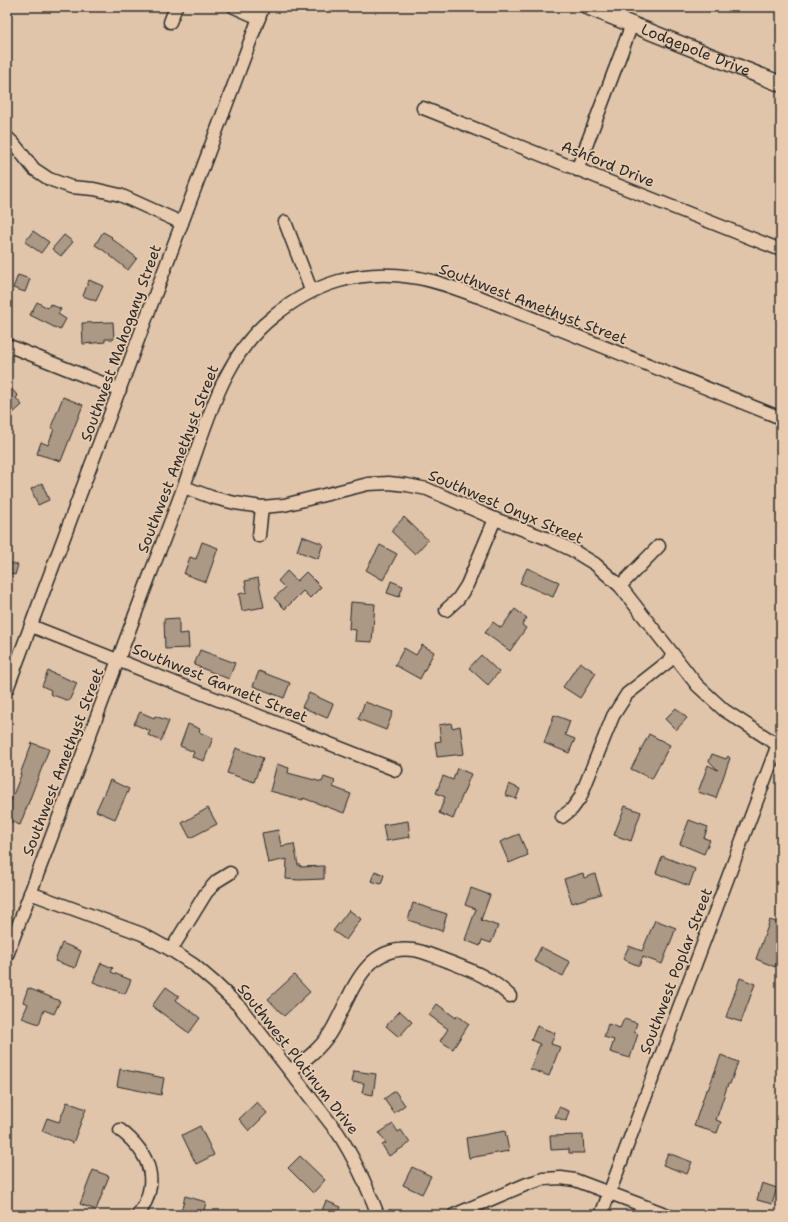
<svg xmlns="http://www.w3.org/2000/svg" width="788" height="1222" font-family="'Shantell Sans',sans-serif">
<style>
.building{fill:#ab9885;stroke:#2b2b2b}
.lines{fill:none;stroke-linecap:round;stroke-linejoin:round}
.minor-casing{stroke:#2b2b2b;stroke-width:15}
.tertiary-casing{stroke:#2b2b2b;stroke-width:18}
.minor{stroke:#e8cbaf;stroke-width:12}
.tertiary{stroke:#e8cbaf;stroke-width:15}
.labels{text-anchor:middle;stroke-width:3.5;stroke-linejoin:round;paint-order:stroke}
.street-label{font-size:15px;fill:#2b2b2b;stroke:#e8cbaf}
</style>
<rect width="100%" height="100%" fill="#e0c5aa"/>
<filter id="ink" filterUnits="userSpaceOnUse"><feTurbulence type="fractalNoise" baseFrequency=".025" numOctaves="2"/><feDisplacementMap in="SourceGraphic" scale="8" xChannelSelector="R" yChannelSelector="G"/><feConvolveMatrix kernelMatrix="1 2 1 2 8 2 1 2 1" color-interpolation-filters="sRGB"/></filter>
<g filter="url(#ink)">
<g class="building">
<path d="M 33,231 L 49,242 L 41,253 L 25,242 Z"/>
<path d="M 103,232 L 112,237 L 111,238 L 137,258 L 128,270 L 103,250 L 95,245 Z"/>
<path d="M 64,235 L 73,242 L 61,256 L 52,249 Z"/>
<path d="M 18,275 L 30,279 L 25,292 L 13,288 Z"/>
<path d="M 89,280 L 103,286 L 96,301 L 83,296 Z"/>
<path d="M 37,302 L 48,308 L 50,304 L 61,309 L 58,314 L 66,319 L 60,330 L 30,315 Z"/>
<path d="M 113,322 L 114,339 L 105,339 L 105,342 L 83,344 L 82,323 Z"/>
<path d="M 7,384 L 18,396 L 16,398 L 22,405 L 12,414 L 7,409 Z"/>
<path d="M 63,397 L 83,405 L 61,461 L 37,454 L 41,442 L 48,445 L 54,429 L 51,427 Z"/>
<path d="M 42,483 L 49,500 L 38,505 L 31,489 Z"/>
<path d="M 404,517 L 428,540 L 415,554 L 391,531 Z"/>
<path d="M 302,536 L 323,544 L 318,559 L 297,551 Z"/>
<path d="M 202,542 L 218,548 L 206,582 L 184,574 L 190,557 L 196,559 Z"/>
<path d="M 380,545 L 397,554 L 383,580 L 366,570 Z"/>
<path d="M 7,562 L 18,565 L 15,575 L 7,572 Z"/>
<path d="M 527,568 L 559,582 L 553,597 L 520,583 Z"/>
<path d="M 287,571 L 297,581 L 306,572 L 321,587 L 310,598 L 303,591 L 285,609 L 274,598 L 285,588 L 278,581 Z"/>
<path d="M 258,578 L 264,607 L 242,611 L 239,594 L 247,592 L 245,581 Z"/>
<path d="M 391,581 L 403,586 L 399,597 L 387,593 Z"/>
<path d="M 351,602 L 375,604 L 372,642 L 355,641 L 356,630 L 349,629 Z"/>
<path d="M 515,609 L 527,618 L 522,625 L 526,628 L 510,651 L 485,633 L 493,622 L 501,628 Z"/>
<path d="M 179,618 L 179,634 L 188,633 L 189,648 L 165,649 L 164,619 Z"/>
<path d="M 422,645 L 434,652 L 420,679 L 395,665 L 404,648 L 416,655 Z"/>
<path d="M 200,650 L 235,663 L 229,679 L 194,665 Z"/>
<path d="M 481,655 L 499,672 L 488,685 L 469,668 Z"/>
<path d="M 580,662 L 596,673 L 580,698 L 563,687 Z"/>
<path d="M 48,671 L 77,683 L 69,701 L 50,694 L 51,690 L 42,686 Z"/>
<path d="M 259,671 L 290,683 L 284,698 L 253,686 Z"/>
<path d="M 309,693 L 333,704 L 327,718 L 302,707 Z"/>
<path d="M 365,702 L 393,712 L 386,730 L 358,719 Z"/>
<path d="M 676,708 L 687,718 L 676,730 L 665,719 Z"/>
<path d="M 140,712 L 154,718 L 155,716 L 169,721 L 161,741 L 148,735 L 150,731 L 134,724 Z"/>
<path d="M 554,715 L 570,721 L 565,735 L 575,739 L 569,753 L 544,743 Z"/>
<path d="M 451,723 L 452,728 L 460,726 L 464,754 L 437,757 L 435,742 L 441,741 L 439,725 Z"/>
<path d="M 188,724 L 200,729 L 199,732 L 213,738 L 204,761 L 192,757 L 194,752 L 180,746 Z"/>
<path d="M 649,734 L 670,745 L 652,779 L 631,769 Z"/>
<path d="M 32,743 L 49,749 L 20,825 L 7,820 L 7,810 L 21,775 L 20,774 Z"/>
<path d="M 236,748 L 263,758 L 254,782 L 227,773 Z"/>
<path d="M 712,754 L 726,759 L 728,756 L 730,758 L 716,798 L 698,792 L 708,765 L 718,770 L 709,761 Z"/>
<path d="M 277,764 L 289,768 L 288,773 L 322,782 L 324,777 L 335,781 L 333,787 L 351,794 L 344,813 L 303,798 L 303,800 L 270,791 Z"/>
<path d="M 457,768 L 471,774 L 453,819 L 439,813 L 445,797 L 436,793 L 443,776 L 453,780 Z"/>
<path d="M 110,780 L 129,789 L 115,819 L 96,811 Z"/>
<path d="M 509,784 L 520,789 L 516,799 L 505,795 Z"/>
<path d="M 625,806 L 641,812 L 631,841 L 614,835 Z"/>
<path d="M 208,808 L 217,824 L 190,838 L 182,823 Z"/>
<path d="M 689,820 L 708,827 L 704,838 L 710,840 L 704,854 L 680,844 Z"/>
<path d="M 408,821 L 410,837 L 386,841 L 383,825 Z"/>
<path d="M 278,830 L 281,846 L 294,844 L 298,865 L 301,865 L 300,867 L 324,866 L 324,879 L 299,880 L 286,879 L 287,859 L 268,863 L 262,833 Z"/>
<path d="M 519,834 L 528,855 L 509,863 L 500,842 Z"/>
<path d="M 662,856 L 695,869 L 689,886 L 656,873 Z"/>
<path d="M 375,871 L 384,875 L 381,884 L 371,881 Z"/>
<path d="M 583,873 L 584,878 L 595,874 L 601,894 L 572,903 L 564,879 Z"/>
<path d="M 471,888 L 490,895 L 481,920 L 498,926 L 491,943 L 482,940 L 480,946 L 465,940 L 476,909 L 465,905 Z"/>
<path d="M 413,903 L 447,914 L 442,931 L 408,920 Z"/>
<path d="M 349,910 L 361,919 L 346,940 L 333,931 Z"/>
<path d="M 655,920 L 676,928 L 662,964 L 643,957 L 639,966 L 623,959 L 629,946 L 642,951 Z"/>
<path d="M 770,920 L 781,924 L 781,950 L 775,967 L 756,959 Z"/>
<path d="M 62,943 L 81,951 L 75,968 L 55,961 Z"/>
<path d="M 541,947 L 570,962 L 563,976 L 534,961 Z"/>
<path d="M 101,963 L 113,968 L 111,972 L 131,980 L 125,994 L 93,982 Z"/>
<path d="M 294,975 L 310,992 L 284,1016 L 268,999 Z"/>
<path d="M 740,978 L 755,984 L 741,1022 L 726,1017 Z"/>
<path d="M 166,987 L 179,996 L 176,1000 L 200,1018 L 189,1033 L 152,1006 Z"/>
<path d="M 28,988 L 60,1001 L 54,1014 L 44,1010 L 39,1024 L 22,1018 L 28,1004 L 23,1002 Z"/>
<path d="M 437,1004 L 456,1018 L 457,1015 L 469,1024 L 453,1049 L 440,1041 L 448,1029 L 429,1015 Z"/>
<path d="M 400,1011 L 412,1022 L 399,1037 L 386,1026 Z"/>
<path d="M 624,1019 L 637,1023 L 634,1032 L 638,1034 L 630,1058 L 610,1052 L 614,1040 L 604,1037 L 608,1024 L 620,1028 Z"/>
<path d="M 537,1026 L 555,1033 L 551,1044 L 560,1047 L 549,1076 L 530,1069 L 540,1044 L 531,1040 Z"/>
<path d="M 721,1055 L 738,1062 L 730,1084 L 728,1084 L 716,1120 L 721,1122 L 717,1133 L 694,1126 L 706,1090 L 708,1090 Z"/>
<path d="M 120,1069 L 164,1078 L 161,1095 L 117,1086 Z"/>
<path d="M 354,1071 L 376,1074 L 373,1095 L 362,1093 L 364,1083 L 352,1082 Z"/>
<path d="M 395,1091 L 405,1105 L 394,1113 L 384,1099 Z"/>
<path d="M 67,1102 L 86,1109 L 73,1143 L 42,1131 L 47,1118 L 59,1122 Z"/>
<path d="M 257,1102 L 267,1113 L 249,1131 L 239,1119 Z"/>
<path d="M 559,1107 L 569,1111 L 566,1121 L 555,1117 Z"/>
<path d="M 393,1124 L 398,1132 L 401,1130 L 410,1143 L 389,1156 L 382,1145 L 386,1143 L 379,1133 Z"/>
<path d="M 200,1126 L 214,1155 L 196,1164 L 182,1135 Z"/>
<path d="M 505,1131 L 509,1151 L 469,1158 L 466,1138 Z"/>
<path d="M 583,1135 L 584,1153 L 569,1153 L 569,1149 L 551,1150 L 550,1136 Z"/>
<path d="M 668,1153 L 692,1162 L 687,1174 L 663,1165 Z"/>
<path d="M 300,1156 L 325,1180 L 313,1193 L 288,1168 Z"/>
<path d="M 412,1167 L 431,1176 L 422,1194 L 403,1185 Z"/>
<path d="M 93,1170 L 109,1176 L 96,1210 L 80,1204 Z"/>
<path d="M 762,1183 L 777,1188 L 772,1204 L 757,1200 Z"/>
<path d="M 185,1196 L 206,1202 L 203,1215 L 180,1215 Z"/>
<path d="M 326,1201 L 341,1207 L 338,1215 L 320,1215 Z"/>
</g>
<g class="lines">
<g class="minor-casing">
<g id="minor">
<path d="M 234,7 L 259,18"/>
<path d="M 170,22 L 176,7"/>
<path d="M 423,108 L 781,250"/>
<path d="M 7,137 L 14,144 L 34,169 L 49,179 L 71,187 L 94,189 L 120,195 L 182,223"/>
<path d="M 577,170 L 632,24"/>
<path d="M 285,222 L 311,290"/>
<path d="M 7,345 L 120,390"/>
<path d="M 184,487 L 211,497 L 235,503 L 262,507 L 284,505 L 368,484 L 389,483 L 407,485 L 427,489 L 495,519 L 551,540 L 572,550 L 595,564 L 620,586 L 697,685 L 724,710 L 781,747"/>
<path d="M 259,536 L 262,507"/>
<path d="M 620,586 L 659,546"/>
<path d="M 446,610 L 458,599 L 467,585 L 495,519"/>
<path d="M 31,626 L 396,770"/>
<path d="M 7,689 L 263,7"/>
<path d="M 562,817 L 572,809 L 580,798 L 613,716 L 627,694 L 674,657"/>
<path d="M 30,893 L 142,934 L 171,950 L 194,965 L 215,983 L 240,1007 L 338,1133 C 355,1159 367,1186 378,1215"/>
<path d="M 171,950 L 206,893 L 217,881 L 230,873"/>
<path d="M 7,955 C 55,829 102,702 150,575 C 163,541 177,506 189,472 C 209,416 225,354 274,316 C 315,283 359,269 412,277 C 436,280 459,290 482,298 L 781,418"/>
<path d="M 290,1071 C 305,1060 320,1049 330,1033 C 351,999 361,944 413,950 C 423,951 433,956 442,959 C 470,970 488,975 510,996"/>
<path d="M 120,1130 C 150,1153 161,1182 138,1215"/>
<path d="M 454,1215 L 527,1184 L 543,1179 L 561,1178 L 575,1180 L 668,1215"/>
<path d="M 601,1215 L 780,739"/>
</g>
</g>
<g class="tertiary-casing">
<g id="tertiary">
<path id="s1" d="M 588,7 L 781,84"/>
</g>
</g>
<use href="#minor" class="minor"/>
<use href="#tertiary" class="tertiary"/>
</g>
</g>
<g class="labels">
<g class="street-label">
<text dy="5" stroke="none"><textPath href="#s1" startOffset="116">Lodgepole Drive</textPath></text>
<text transform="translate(608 164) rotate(22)" y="5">Ashford Drive</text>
<text transform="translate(533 304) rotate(21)" y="5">Southwest Amethyst Street</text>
<text transform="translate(121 343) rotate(-70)" y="5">Southwest Mahogany Street</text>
<text transform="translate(178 459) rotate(-69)" y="5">Southwest Amethyst Street</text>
<text transform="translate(506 507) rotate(23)" y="5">Southwest Onyx Street</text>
<text transform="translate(220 683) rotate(22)" y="5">Southwest Garnett Street</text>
<text transform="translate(63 762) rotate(-69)" y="5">Southwest Amethyst Street</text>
<text transform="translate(676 971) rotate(-69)" y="5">Southwest Poplar Street</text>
<text transform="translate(298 1059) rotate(52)" y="5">Southwest Platinum Drive</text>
</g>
</g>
<rect width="788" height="1222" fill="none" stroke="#e8cbaf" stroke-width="24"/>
<rect x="12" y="12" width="764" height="1198" fill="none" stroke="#2b2b2b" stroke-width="1.5" filter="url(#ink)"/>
</svg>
